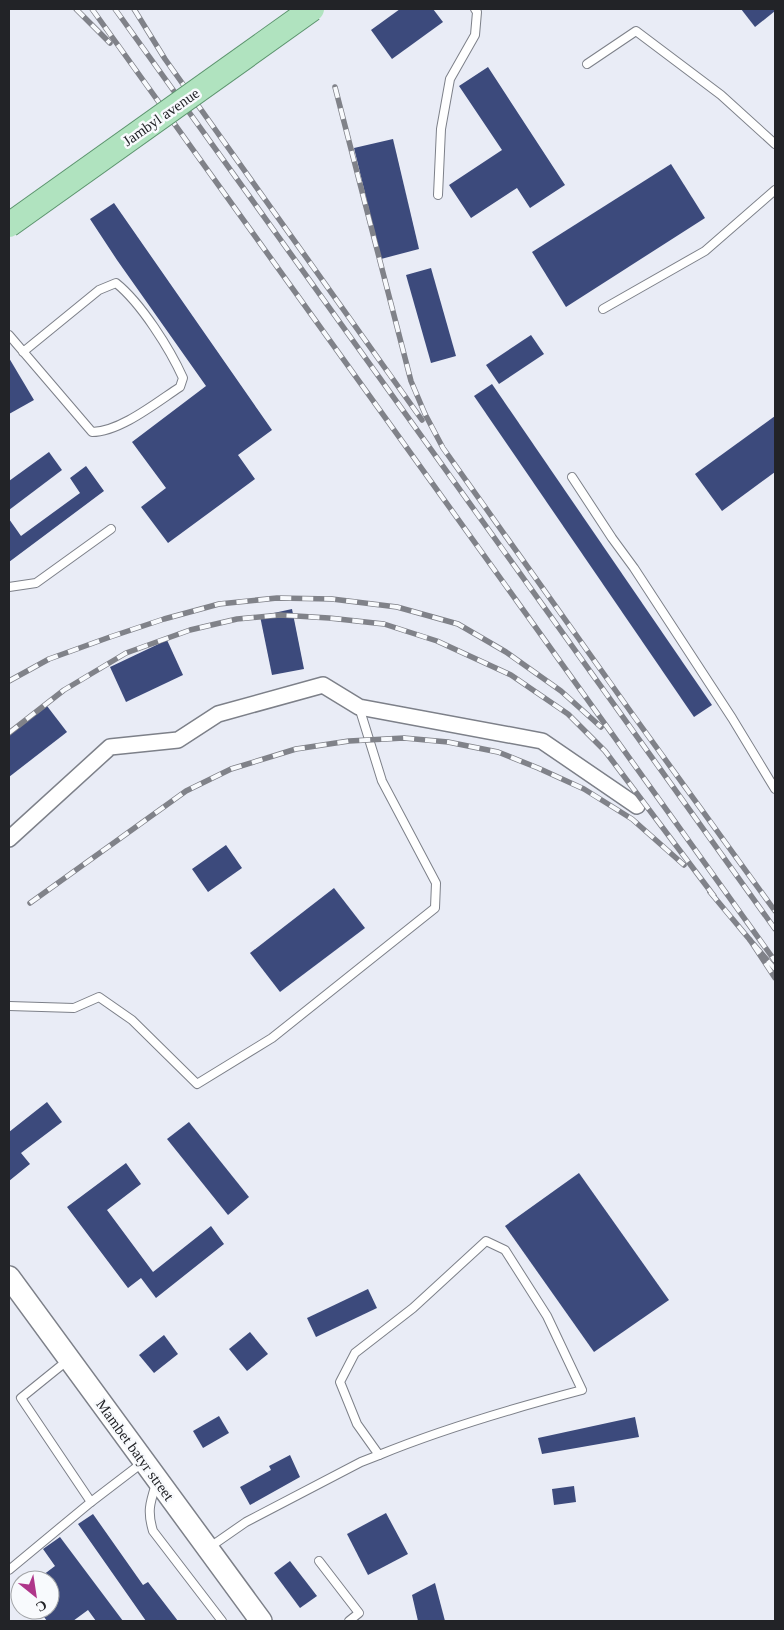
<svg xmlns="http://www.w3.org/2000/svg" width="784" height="1630" font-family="'Times New Roman',serif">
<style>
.building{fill:#3c4a7c}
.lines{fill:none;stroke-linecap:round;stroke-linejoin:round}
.lane-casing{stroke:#7d8089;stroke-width:10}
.street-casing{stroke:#7d8089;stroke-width:18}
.secondary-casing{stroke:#7d8089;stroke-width:24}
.lane{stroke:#fff;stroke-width:8}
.street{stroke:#fff;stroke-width:15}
.secondary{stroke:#fff;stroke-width:21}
.rail-casing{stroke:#808289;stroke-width:5.5}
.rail{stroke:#f8fafd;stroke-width:4;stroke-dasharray:11;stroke-linecap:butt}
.primary-bridge-casing{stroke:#5c946e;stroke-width:26;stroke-linecap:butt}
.primary-bridge{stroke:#b0e3bf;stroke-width:24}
.labels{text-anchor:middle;stroke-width:5;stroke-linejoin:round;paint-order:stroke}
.street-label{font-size:15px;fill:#222327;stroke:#f8fafd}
</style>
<rect width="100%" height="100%" fill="#e9ecf6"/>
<g class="building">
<path d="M 400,9 L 433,9 L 443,22 L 392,59 L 371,30 Z"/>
<path d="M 741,9 L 775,9 L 775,11 L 755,27 Z"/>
<path d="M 488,67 L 565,185 L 530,208 L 517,188 L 471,218 L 449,185 L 502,150 L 459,86 Z"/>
<path d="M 393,139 L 419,249 L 381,259 L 354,148 Z"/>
<path d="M 671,164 L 705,218 L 566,307 L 532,252 Z"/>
<path d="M 114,203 L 272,430 L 238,455 L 255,479 L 168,543 L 141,507 L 166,488 L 132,442 L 206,386 L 117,260 L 90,219 Z"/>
<path d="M 431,268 L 456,356 L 431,363 L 406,275 Z"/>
<path d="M 531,335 L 544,354 L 499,384 L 486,365 Z"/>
<path d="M 9,358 L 34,400 L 9,414 Z"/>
<path d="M 492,384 L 712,705 L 694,717 L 474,396 Z"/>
<path d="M 775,416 L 775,472 L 722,511 L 695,474 Z"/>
<path d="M 49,452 L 62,470 L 9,510 L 9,481 Z"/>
<path d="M 86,466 L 104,491 L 9,562 L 9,519 L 21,536 L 80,493 L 70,478 Z"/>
<path d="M 292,609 L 304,669 L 272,675 L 260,616 Z"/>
<path d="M 167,640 L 183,675 L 126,702 L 110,667 Z"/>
<path d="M 47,706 L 67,732 L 9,777 L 9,735 Z"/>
<path d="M 226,845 L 242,868 L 208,892 L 192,869 Z"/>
<path d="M 334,888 L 365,928 L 280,992 L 250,953 Z"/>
<path d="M 47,1102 L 62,1122 L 21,1153 L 30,1164 L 9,1181 L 9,1132 Z"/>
<path d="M 189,1122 L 249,1197 L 228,1215 L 167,1139 Z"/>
<path d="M 126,1163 L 141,1184 L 107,1210 L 153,1272 L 211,1226 L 224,1244 L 156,1298 L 141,1278 L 128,1288 L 67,1207 Z"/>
<path d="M 579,1173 L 669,1300 L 594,1352 L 505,1226 Z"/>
<path d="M 368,1289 L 377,1308 L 316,1337 L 307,1318 Z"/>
<path d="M 250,1332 L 268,1354 L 247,1371 L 229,1349 Z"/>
<path d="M 164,1335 L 178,1354 L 154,1373 L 139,1355 Z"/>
<path d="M 219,1416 L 229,1433 L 203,1448 L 193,1431 Z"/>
<path d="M 635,1417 L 639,1437 L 542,1454 L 538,1438 Z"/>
<path d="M 290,1455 L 300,1477 L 250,1505 L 240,1487 L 271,1470 L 269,1466 Z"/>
<path d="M 574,1486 L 576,1502 L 554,1505 L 552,1489 Z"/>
<path d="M 386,1513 L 408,1554 L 368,1575 L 347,1534 Z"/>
<path d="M 93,1514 L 143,1585 L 148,1582 L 178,1621 L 146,1621 L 78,1524 Z"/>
<path d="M 60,1537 L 123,1621 L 96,1621 L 88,1610 L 73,1621 L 47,1621 L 39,1610 L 50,1610 L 50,1601 L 58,1595 L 50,1584 L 50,1580 L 47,1580 L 43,1575 L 55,1566 L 43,1549 Z"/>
<path d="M 290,1561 L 317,1596 L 300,1608 L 274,1573 Z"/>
<path d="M 435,1583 L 445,1621 L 418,1621 L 412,1595 Z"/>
</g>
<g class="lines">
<g class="lane-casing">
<g id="lane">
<path d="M 587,64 L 636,31 L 721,95 L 775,144"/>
<path d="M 438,195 L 441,129 L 450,79 L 475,35 L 477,12 L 475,9"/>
<path d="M 603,309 L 705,251 L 775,190"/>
<path d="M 9,335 L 92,432 C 120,432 157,402 180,387 L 183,378 C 170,349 141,303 116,283 L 99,290 L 23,352"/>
<path d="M 572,477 L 612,538 L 634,568 L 732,718 L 775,789"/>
<path d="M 9,587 L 36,583 L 111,529"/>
<path d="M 9,1006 L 74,1008 L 99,997 L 132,1020 L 197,1084 L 272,1038 L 435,908 L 436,883 L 382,781 L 359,707"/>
<path d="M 486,1241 L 505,1250 L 547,1316 L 582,1390 C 514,1408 445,1428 379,1455 L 357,1424 L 340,1382 L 355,1353 L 413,1308 Z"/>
<path d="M 68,1360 L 21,1398 L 91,1502"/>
<path d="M 156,1484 C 150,1503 147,1511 153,1531 L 222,1621"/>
<path d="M 210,1547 L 246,1522 L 361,1462 L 379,1455"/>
<path d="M 319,1561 L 359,1613 L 349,1621"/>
<path d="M 9,1570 L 91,1502 L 142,1463"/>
</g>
</g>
<g class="street-casing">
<path id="street" d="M 9,839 L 110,747 L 178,740 L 218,714 L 323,685 L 359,707 L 542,741 L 637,806"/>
</g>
<g class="secondary-casing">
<path id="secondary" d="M 9,1277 L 261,1621"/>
</g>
<use href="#lane" class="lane"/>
<use href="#street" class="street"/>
<use href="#secondary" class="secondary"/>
<g class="rail-casing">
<g id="rail">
<path d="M 76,9 L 110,43"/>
<path d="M 92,9 L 775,961"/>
<path d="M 115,9 L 775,929"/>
<path d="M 134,9 L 165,59 L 422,420"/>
<path d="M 335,87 L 411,381 L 425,414 L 443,448 L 633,715 L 775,911"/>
<path d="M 9,681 L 49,659 L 110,637 L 164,619 L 219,604 L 277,598 L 332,599 L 397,607 L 458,624 L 506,652 L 561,691 L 601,727"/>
<path d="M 9,733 L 64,690 L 126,653 L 190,630 L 237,619 L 280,615 L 329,618 L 384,624 L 437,641 L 511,675 L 568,714 L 605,751 L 714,896"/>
<path d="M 710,892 L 750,940"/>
<path d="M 30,903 L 186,791 L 231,769 L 296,749 L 349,741 L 404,738 L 448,742 L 498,752 L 538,768 L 584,789 L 632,819 L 684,865"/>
<path d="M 775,969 L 750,940 L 775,978"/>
</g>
</g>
<use href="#rail" class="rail"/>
<g class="primary-bridge-casing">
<path id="primary-bridge" d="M 9,225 L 312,9"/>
</g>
<use href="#primary-bridge" class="primary-bridge"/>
</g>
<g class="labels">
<g class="street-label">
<text transform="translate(161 117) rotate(-35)" y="5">Jambyl avenue</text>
<text transform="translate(135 1450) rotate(54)" y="5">Mambet batyr street</text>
</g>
</g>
<rect width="784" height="1630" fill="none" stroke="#222327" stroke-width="20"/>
<g transform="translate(35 1595) rotate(150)"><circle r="24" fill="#f8fafd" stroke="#a2a4a7"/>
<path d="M0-4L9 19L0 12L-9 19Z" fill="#af368a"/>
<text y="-8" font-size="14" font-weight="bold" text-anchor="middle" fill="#222327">С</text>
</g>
</svg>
